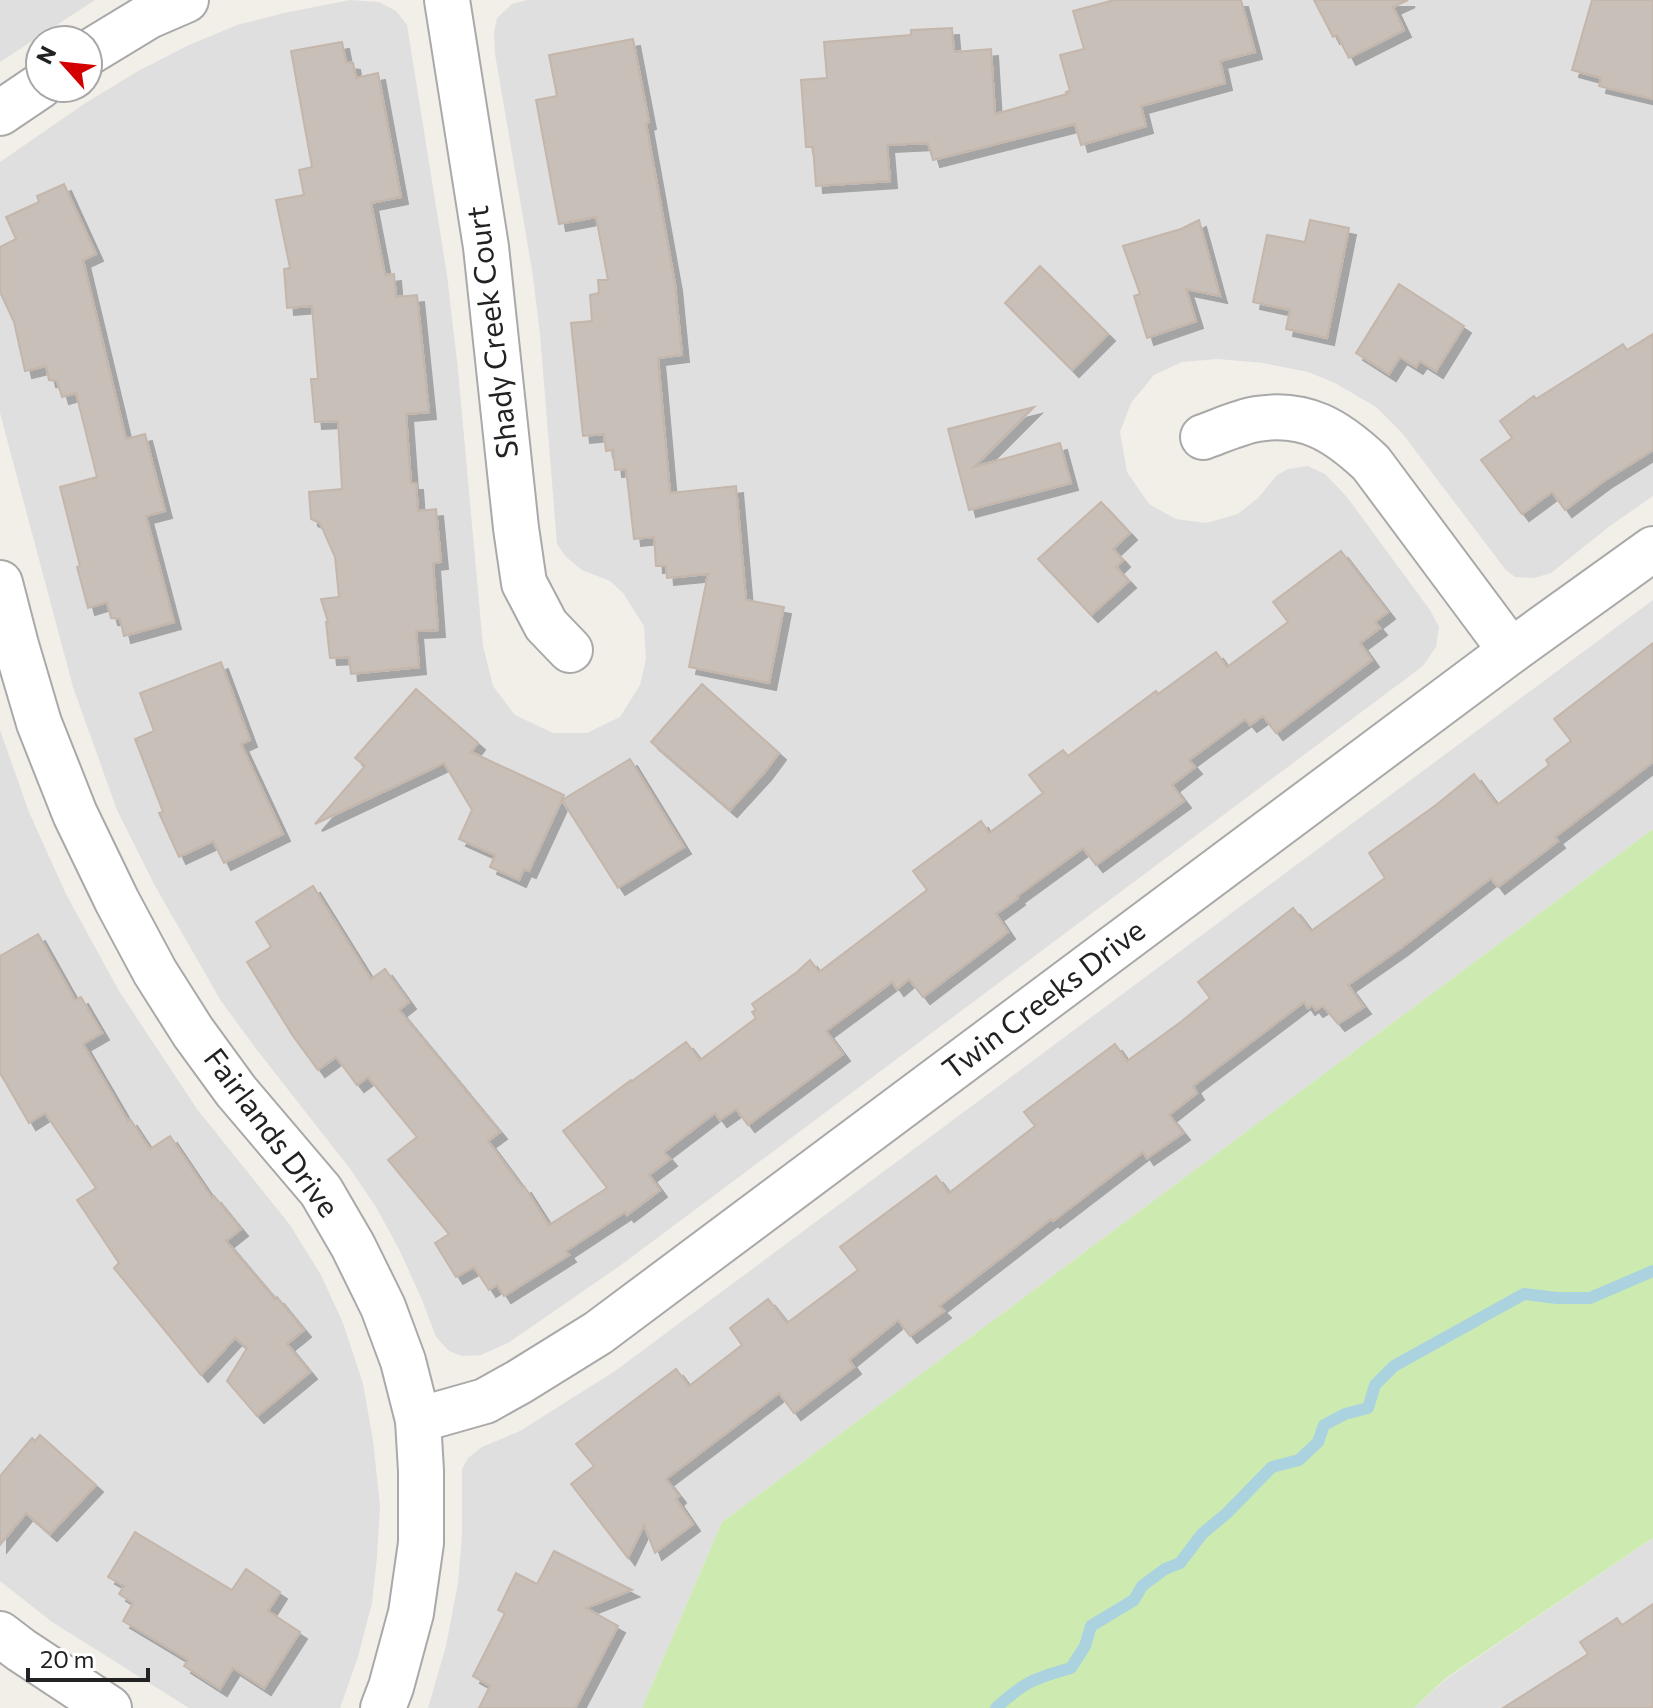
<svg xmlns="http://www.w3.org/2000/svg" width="1653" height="1708" font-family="Commissioner,sans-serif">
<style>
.residential{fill:#e0dfdf}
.grass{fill:#cdebb0}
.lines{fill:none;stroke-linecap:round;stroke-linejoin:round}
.stream{stroke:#aad3df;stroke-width:12}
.building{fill:#c7bfb8;stroke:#c4b6ab;stroke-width:2;filter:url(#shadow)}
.minor-casing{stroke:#a9a9a9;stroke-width:48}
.minor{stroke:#fff;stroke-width:44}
.labels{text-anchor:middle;stroke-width:7;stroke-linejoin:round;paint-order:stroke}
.street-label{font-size:30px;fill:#222;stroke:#fff}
</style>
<defs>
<filter id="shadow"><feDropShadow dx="7" dy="7" stdDeviation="0" flood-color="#0004"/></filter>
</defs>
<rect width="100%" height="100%" fill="#f2efe9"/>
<g class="residential">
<path d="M 0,0 L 95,0 L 0,62 Z"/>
<path d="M 350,0 L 379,2 L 396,11 L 407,25 L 447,275 L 458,370 L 483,646 L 493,686 L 515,715 L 553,733 L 587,733 L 620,717 L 640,685 L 646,659 L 644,626 L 623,593 L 610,581 L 582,570 L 566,557 L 557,544 L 540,334 L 532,270 L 495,54 L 494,33 L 497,18 L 512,4 L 527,0 L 1653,0 L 1653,496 L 1610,526 L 1551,573 L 1534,578 L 1515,577 L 1505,569 L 1402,433 L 1376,407 L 1335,383 L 1308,372 L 1263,363 L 1218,359 L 1182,362 L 1154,375 L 1131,403 L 1120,432 L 1127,472 L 1149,504 L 1176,519 L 1206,523 L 1238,514 L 1259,497 L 1277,475 L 1288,469 L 1308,466 L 1325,474 L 1347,497 L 1430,610 L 1439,627 L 1436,647 L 1423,666 L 621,1265 L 508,1343 L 481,1355 L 462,1356 L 449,1351 L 436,1337 L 422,1300 L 400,1251 L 376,1207 L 351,1170 L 257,1050 L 221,1001 L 155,886 L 117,810 L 73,687 L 0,413 L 0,162 L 84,104 L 138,71 L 189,45 L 237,25 L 284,13 Z"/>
<path d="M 1653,600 L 1653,829 L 722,1522 L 642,1708 L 428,1708 L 446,1646 L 458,1583 L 462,1535 L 462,1469 L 468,1458 L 482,1447 L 520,1431 L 615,1371 Z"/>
<path d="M 0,730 L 29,812 L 66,894 L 119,991 L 197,1109 L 290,1225 L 321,1275 L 343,1323 L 363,1384 L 373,1440 L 380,1506 L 377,1557 L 372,1603 L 358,1657 L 340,1708 L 189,1708 L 52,1622 L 0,1581 Z"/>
<path d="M 1653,1538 L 1653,1708 L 1414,1708 L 1446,1679 Z"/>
</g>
<path class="grass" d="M 1653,829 L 1653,1538 L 1446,1678 L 1414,1708 L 642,1708 L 722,1522 Z"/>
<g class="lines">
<path class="stream" d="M 996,1708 C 1024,1682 1035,1678 1071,1668 L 1085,1646 L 1091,1626 L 1134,1600 L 1142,1586 L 1165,1569 L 1180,1563 L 1202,1534 L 1227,1513 L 1272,1467 L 1299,1460 L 1318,1442 L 1324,1425 L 1345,1414 L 1368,1408 L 1375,1385 L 1394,1366 L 1524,1294 L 1557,1298 L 1590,1298 L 1653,1271"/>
</g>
<g class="building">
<path d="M 1114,0 L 1241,0 L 1255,52 L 1220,61 L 1225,83 L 1141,106 L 1146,126 L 1081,145 L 1075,124 L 933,160 L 928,143 L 887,145 L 890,181 L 816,186 L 813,147 L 806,147 L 801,80 L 827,78 L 824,42 L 911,35 L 911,30 L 952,28 L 954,52 L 991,49 L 995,114 L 1067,94 L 1066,92 L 1070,91 L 1060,55 L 1084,49 L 1073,11 Z"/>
<path d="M 1314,0 L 1408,0 L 1393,7 L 1404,30 L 1349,58 L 1337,35 L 1333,37 Z"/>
<path d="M 1592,0 L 1653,0 L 1653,99 L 1599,86 L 1601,78 L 1572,70 Z"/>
<path d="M 633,39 L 649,122 L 646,123 L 675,284 L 682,355 L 658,358 L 670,493 L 736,486 L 746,600 L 784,607 L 769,683 L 689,667 L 708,574 L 667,578 L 666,566 L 656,566 L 654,537 L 634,539 L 626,469 L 615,470 L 613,450 L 606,451 L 604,434 L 583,436 L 571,323 L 592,321 L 590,295 L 599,293 L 598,280 L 608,280 L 596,217 L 559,224 L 536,100 L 557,96 L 549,55 Z"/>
<path d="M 342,42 L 346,62 L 353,63 L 356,78 L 378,73 L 401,197 L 371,203 L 385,275 L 394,274 L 396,297 L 417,295 L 429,412 L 406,414 L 411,483 L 416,483 L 418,511 L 436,509 L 441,562 L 433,563 L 438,630 L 416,631 L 419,667 L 351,674 L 349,657 L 330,658 L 326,622 L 328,622 L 321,599 L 339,597 L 335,557 L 320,523 L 311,519 L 309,492 L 342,489 L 338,421 L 315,422 L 311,379 L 318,379 L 312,306 L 287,308 L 284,269 L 290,268 L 276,200 L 304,195 L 299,170 L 312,167 L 291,51 Z"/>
<path d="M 64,184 L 96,254 L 83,260 L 126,439 L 145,434 L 165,511 L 146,516 L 174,622 L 124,636 L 120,619 L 111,618 L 107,602 L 88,608 L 77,567 L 80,566 L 60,487 L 97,477 L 76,393 L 62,397 L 57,381 L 49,380 L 46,366 L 25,371 L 14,322 L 0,292 L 0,247 L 16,239 L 6,217 L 39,202 L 37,196 Z"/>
<path d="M 1199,220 L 1220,296 L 1186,289 L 1196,321 L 1147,338 L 1134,296 L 1140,294 L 1123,246 L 1181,229 Z"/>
<path d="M 1310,220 L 1349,228 L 1327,338 L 1286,329 L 1290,310 L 1253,302 L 1267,235 L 1305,242 Z"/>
<path d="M 1040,266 L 1108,334 L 1072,370 L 1005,303 Z"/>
<path d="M 1399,284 L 1464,326 L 1436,371 L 1420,361 L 1416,367 L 1400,357 L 1389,374 L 1356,353 Z"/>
<path d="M 1653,334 L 1653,450 L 1604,481 L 1565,510 L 1552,492 L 1522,514 L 1481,460 L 1512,438 L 1500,421 L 1534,396 L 1536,399 L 1623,344 L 1627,350 Z"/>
<path d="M 1034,407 L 974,467 L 1060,443 L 1071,483 L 969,510 L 948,429 Z"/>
<path d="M 1101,502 L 1130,533 L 1113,549 L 1123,560 L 1116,567 L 1129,581 L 1091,615 L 1038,559 Z"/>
<path d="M 1341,551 L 1388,612 L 1375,622 L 1380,628 L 1360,643 L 1372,660 L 1276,733 L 1263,716 L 1250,725 L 1245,719 L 1189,760 L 1195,767 L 1172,785 L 1184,801 L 1096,865 L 1083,848 L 1017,896 L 1018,898 L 996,914 L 1008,932 L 923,997 L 909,979 L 897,989 L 892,982 L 826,1031 L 843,1054 L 748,1125 L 736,1109 L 720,1120 L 715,1113 L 664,1152 L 670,1159 L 649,1175 L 660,1190 L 627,1215 L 625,1212 L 566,1251 L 569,1255 L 504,1296 L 497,1285 L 489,1290 L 474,1267 L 456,1277 L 435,1243 L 449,1234 L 388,1160 L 417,1137 L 368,1077 L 357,1085 L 336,1057 L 318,1070 L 293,1036 L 247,962 L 271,947 L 256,922 L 313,886 L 371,979 L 385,969 L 409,1002 L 399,1010 L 500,1132 L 488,1141 L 522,1187 L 524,1186 L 549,1225 L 607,1188 L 563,1131 L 631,1080 L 632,1081 L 686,1042 L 700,1060 L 756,1018 L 752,1012 L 756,1010 L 752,1004 L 797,972 L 810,960 L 819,972 L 927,890 L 913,871 L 981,821 L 989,833 L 1043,793 L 1029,775 L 1063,750 L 1068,756 L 1156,691 L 1158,694 L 1216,652 L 1227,667 L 1288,622 L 1273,602 Z"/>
<path d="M 1653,643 L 1653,762 L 1555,837 L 1558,841 L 1498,887 L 1491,878 L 1401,948 L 1348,985 L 1364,1007 L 1338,1024 L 1323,1006 L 1316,1010 L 1312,1005 L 1308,1008 L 1304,1002 L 1193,1086 L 1197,1093 L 1169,1115 L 1183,1133 L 1147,1158 L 1143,1152 L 1053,1221 L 1051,1219 L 939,1306 L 944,1311 L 910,1336 L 898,1320 L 849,1360 L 854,1367 L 794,1413 L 779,1393 L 666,1479 L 679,1496 L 676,1499 L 693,1524 L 655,1553 L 644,1525 L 628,1558 L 571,1484 L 594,1466 L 576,1444 L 676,1369 L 689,1386 L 742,1345 L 730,1328 L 768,1299 L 787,1323 L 858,1270 L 840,1247 L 936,1176 L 949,1193 L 1035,1126 L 1024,1112 L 1115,1044 L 1127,1061 L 1182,1021 L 1210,998 L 1198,982 L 1293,908 L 1311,931 L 1385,878 L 1369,853 L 1436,805 L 1474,774 L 1497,805 L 1549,765 L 1546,760 L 1571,741 L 1554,719 Z"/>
<path d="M 221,662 L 250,740 L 241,744 L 283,834 L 224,863 L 213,841 L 179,857 L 159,813 L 163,812 L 135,739 L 154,731 L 140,693 Z"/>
<path d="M 702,684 L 779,753 L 764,773 L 730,810 L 651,742 Z"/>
<path d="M 416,689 L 478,743 L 471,752 L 564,795 L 529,871 L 524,869 L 519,880 L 490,867 L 495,855 L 459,839 L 472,810 L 444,763 L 315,824 L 365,766 L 355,758 Z"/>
<path d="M 630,759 L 684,847 L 618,888 L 562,800 Z"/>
<path d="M 38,934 L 75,1000 L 81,997 L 102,1033 L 83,1044 L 128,1121 L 130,1119 L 150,1149 L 170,1136 L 212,1198 L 214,1196 L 241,1229 L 226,1241 L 275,1299 L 277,1297 L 304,1330 L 287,1344 L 310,1372 L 257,1416 L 227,1381 L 247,1348 L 235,1338 L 201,1375 L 114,1268 L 119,1263 L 77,1200 L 96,1188 L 45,1113 L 29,1123 L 0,1073 L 0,956 Z"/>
<path d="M 40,1435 L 96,1485 L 50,1534 L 26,1513 L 0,1545 L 0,1476 L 32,1438 L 35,1441 Z"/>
<path d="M 135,1532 L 232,1590 L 246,1569 L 280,1592 L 268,1611 L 300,1632 L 264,1688 L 233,1668 L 220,1689 L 184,1666 L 188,1660 L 123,1621 L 133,1603 L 119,1594 L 124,1586 L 108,1577 Z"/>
<path d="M 554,1551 L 632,1590 L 586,1608 L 618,1626 L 575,1708 L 479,1708 L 490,1686 L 473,1676 L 505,1613 L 498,1610 L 516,1573 L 537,1584 Z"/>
<path d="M 1653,1604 L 1653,1708 L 1503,1708 L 1588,1654 L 1580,1642 L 1617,1618 L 1622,1625 Z"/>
</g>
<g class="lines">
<g class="minor-casing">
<g id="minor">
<path d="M 447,0 L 486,247 L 516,528 L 524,583 L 546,625 L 570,650"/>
<path d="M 88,53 L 149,16 L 186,0"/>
<path d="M 0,113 L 40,86"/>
<path d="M 1203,437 C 1220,431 1239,422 1257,419 C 1306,411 1337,431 1371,463 L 1511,651"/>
<path d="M 0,583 L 16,645 L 39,723 L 75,814 L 117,901 L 155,972 L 193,1032 L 236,1091 L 321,1191 L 353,1246 L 383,1307 L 403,1361 L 418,1420 L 421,1471 L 421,1543 L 411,1613 L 391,1687 L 383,1708"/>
<path d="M 418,1420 L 485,1401 L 519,1382 L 598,1333 L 1511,651 L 1653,549"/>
<path d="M 0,1634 L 21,1650 L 109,1708"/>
</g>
</g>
<use href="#minor" class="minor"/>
</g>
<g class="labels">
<g class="street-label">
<text transform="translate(493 332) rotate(-97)" y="10">Shady Creek Court</text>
<text transform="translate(1044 1000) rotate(-37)" y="10">Twin Creeks Drive</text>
<text transform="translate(271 1133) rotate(53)" y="10">Fairlands Drive</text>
</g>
</g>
<g transform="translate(64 64) rotate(297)"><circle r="38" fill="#ffffff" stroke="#a7a7a7" stroke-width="2"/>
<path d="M0-6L14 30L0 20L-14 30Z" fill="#d40000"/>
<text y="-12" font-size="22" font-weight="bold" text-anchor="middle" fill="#222222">N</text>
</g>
<path d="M28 1668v12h120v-12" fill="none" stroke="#222222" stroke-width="4"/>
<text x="40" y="1668" font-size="24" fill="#222222" stroke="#ffffff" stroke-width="6" paint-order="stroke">20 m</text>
</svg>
